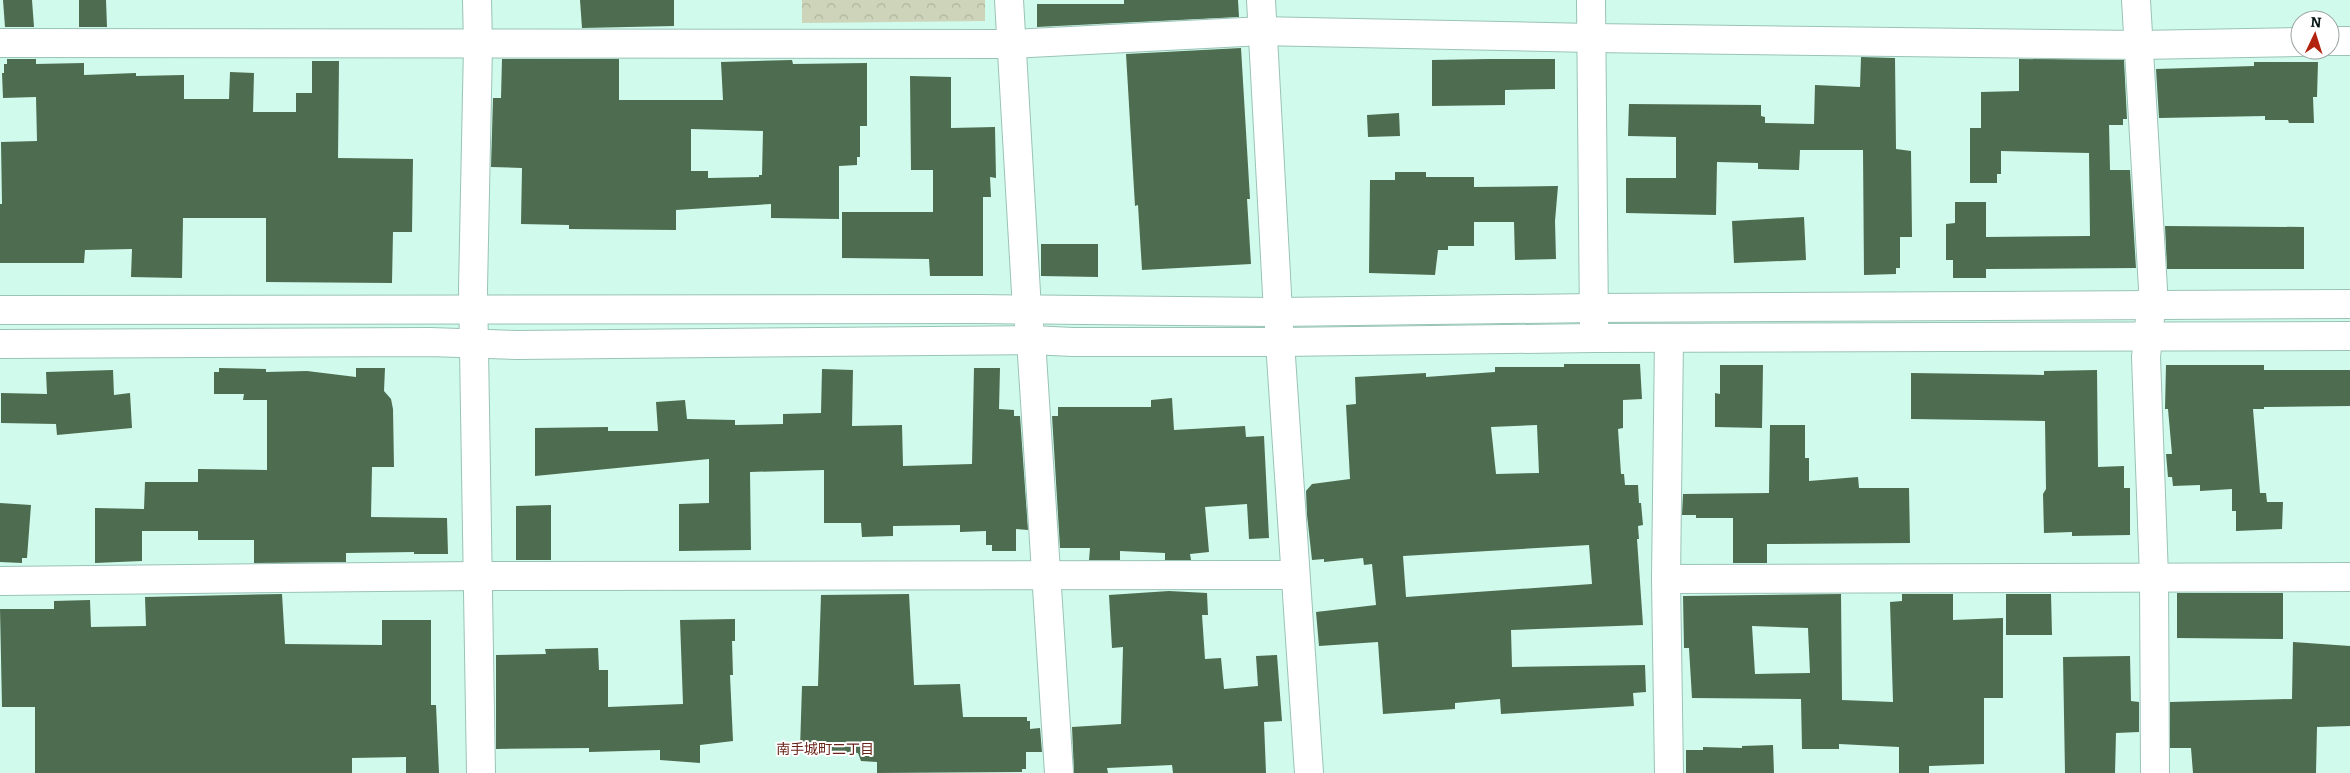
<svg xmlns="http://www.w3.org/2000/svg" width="2350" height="773" font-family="Bitter,'Noto Sans JP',serif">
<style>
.park{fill:url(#park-crowns)}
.building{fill:#4e6c4f;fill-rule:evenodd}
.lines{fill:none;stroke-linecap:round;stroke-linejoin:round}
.street-casing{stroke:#9ac3b7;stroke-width:30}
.secondary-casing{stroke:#9ac3b7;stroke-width:30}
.street{stroke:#fff;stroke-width:28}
.secondary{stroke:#fff;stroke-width:28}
.labels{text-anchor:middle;stroke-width:4;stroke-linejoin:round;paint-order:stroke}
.neighbourhood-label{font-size:14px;fill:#69251a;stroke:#fff}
</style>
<defs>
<pattern id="park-crowns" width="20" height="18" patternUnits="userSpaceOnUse" patternTransform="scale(1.25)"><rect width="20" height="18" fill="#ced4b9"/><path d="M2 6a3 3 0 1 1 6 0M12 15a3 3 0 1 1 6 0" fill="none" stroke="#afb59e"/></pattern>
</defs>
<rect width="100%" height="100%" fill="#cffaec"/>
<path class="park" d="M 802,0 L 985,0 L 985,21 L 802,23 Z"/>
<g class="building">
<path d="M 3,0 L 32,0 L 34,27 L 5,27 Z"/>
<path d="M 79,0 L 106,0 L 107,27 L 79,27 Z"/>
<path d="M 580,0 L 674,0 L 674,26 L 582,28 Z"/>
<path d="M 1124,0 L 1238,0 L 1239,17 L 1037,27 L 1037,4 L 1124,4 Z"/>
<path d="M 1241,48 L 1250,199 L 1247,199 L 1251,264 L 1142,270 L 1138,205 L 1135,206 L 1126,54 Z"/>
<path d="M 1861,57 L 1895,58 L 1896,149 L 1911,151 L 1912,237 L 1900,237 L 1900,268 L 1896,268 L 1896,274 L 1864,275 L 1863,150 L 1800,150 L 1799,170 L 1758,169 L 1758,163 L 1717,162 L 1716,215 L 1626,213 L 1626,178 L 1676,178 L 1676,137 L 1628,136 L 1629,104 L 1761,105 L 1761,116 L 1765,117 L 1765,123 L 1814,124 L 1815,85 L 1860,87 Z"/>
<path d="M 7,59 L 36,59 L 36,64 L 84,63 L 84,75 L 136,73 L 136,76 L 184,75 L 184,99 L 229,99 L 230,72 L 254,73 L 253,112 L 296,112 L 296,93 L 312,93 L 312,61 L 339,61 L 338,158 L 413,159 L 412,232 L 393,232 L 392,283 L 266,282 L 266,218 L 183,218 L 182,278 L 131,277 L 132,249 L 85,250 L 84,263 L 0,263 L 0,204 L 2,204 L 1,142 L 37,141 L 36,97 L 3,98 L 2,73 L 4,73 L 4,64 L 7,64 Z"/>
<path d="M 502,59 L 619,59 L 619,100 L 723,100 L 721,62 L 792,60 L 793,64 L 867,63 L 867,126 L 860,126 L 860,157 L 857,157 L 857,165 L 839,166 L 839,219 L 771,218 L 771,204 L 676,210 L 676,230 L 569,229 L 569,225 L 521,224 L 522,168 L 491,167 L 493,98 L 501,98 ZM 691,129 L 763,131 L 762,175 L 759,175 L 759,177 L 708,178 L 708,171 L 691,171 Z"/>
<path d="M 1489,59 L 1555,59 L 1555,89 L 1505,90 L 1505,105 L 1432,106 L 1432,60 Z"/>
<path d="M 2019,59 L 2124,60 L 2127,119 L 2123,119 L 2123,125 L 2109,125 L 2110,170 L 2130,170 L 2136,268 L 1986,269 L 1986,278 L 1953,278 L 1953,260 L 1946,260 L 1946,224 L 1955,223 L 1955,202 L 1986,202 L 1986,237 L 2090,236 L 2089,153 L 2001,151 L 2001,174 L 1997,174 L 1997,183 L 1970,183 L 1970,128 L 1981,128 L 1981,92 L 2019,91 Z"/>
<path d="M 2254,62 L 2318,62 L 2317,97 L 2313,97 L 2314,123 L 2289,123 L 2288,120 L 2265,120 L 2265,116 L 2159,118 L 2156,69 L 2254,66 Z"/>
<path d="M 910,76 L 951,77 L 951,128 L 995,127 L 996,178 L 990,177 L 991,197 L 983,197 L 983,276 L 930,276 L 929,259 L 842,258 L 842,212 L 933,212 L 933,170 L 911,170 Z"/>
<path d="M 1399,113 L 1400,136 L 1368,137 L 1367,115 Z"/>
<path d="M 1395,172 L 1426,172 L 1426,177 L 1474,177 L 1474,187 L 1558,186 L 1555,221 L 1556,259 L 1515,260 L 1514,222 L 1474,222 L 1474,246 L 1448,246 L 1448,250 L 1438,250 L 1435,275 L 1369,273 L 1370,180 L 1395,180 Z"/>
<path d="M 1804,217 L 1806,260 L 1734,263 L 1732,221 Z"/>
<path d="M 2165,226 L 2304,227 L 2304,269 L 2167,269 Z"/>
<path d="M 1041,244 L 1098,244 L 1098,277 L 1041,276 Z"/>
<path d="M 1564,364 L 1640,364 L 1642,399 L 1623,400 L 1623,428 L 1618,429 L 1621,474 L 1624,474 L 1625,485 L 1638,485 L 1639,503 L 1641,503 L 1643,525 L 1638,526 L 1639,539 L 1637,539 L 1643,625 L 1511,630 L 1512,667 L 1645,665 L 1646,692 L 1633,693 L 1634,706 L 1501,714 L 1500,699 L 1455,703 L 1455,709 L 1383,714 L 1378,642 L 1319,646 L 1316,612 L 1376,605 L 1372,564 L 1364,565 L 1363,558 L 1324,562 L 1324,559 L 1312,560 L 1307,515 L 1306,491 L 1312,484 L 1350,479 L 1346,405 L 1356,404 L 1355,377 L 1426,373 L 1426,377 L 1495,372 L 1495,367 L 1564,367 ZM 1537,425 L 1539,473 L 1496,474 L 1491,427 ZM 1589,545 L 1592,584 L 1406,597 L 1403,556 Z"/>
<path d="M 1720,365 L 1763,365 L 1762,428 L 1715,427 L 1715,393 L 1720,394 Z"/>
<path d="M 2166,365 L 2264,365 L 2264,370 L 2350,370 L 2350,406 L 2264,407 L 2264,409 L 2253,409 L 2260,493 L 2266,493 L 2267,502 L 2283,502 L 2282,529 L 2236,531 L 2236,511 L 2232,511 L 2232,489 L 2200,491 L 2200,485 L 2173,486 L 2172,477 L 2168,477 L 2166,454 L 2172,454 L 2168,409 L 2165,409 Z"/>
<path d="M 219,368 L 266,369 L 266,372 L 307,371 L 356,377 L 356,368 L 385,368 L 384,391 L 391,399 L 393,409 L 394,467 L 372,467 L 371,517 L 447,518 L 448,554 L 414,554 L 414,552 L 346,553 L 346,562 L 254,563 L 254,540 L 198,540 L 198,531 L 142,531 L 142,561 L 95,563 L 95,508 L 144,509 L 145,482 L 198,482 L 198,469 L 267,470 L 267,400 L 243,400 L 244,394 L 214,394 L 214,372 L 219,372 Z"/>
<path d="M 974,368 L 1000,368 L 999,409 L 1014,410 L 1014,416 L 1020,416 L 1028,530 L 1016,529 L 1016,551 L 992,551 L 992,545 L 986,545 L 986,531 L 960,532 L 960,525 L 893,526 L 893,536 L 862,537 L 861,523 L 824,523 L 824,470 L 750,472 L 751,550 L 679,551 L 679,504 L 709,503 L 709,459 L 535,476 L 535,428 L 608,427 L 608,431 L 658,431 L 656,402 L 685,400 L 687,419 L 735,420 L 735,425 L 783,424 L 783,414 L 821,413 L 822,369 L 853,370 L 852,426 L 902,425 L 903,466 L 972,464 Z"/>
<path d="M 113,370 L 114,395 L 130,393 L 132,428 L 57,435 L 56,424 L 1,423 L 1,393 L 47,394 L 46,372 Z"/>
<path d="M 2097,370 L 2098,467 L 2124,466 L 2124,488 L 2130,488 L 2130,535 L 2072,536 L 2072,532 L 2044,533 L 2043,494 L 2046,489 L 2045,421 L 1911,419 L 1911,373 L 2044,375 L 2044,371 Z"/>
<path d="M 1172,398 L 1174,430 L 1245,426 L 1246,437 L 1264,436 L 1269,538 L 1249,539 L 1247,504 L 1205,507 L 1209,552 L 1190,554 L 1191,560 L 1165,560 L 1165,553 L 1120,551 L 1120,560 L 1089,560 L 1090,548 L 1060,548 L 1052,416 L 1058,416 L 1058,407 L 1151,407 L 1151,400 Z"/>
<path d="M 1770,425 L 1805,425 L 1805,458 L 1809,458 L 1809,481 L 1858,477 L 1859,488 L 1909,488 L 1910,543 L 1767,544 L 1767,563 L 1733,563 L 1733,518 L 1696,518 L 1696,515 L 1682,515 L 1683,494 L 1769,493 Z"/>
<path d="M 0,503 L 31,505 L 27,558 L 22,558 L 22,563 L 0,562 Z"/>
<path d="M 551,505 L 551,560 L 516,560 L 516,506 Z"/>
<path d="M 1169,591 L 1207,593 L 1208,615 L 1202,615 L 1205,659 L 1221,658 L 1224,689 L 1258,686 L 1256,656 L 1277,655 L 1282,721 L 1264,722 L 1266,773 L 1173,773 L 1172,765 L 1107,768 L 1108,773 L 1074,773 L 1072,727 L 1121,724 L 1123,647 L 1112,648 L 1109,595 Z"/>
<path d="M 2177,593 L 2283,593 L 2283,639 L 2177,638 Z"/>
<path d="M 282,594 L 285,644 L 382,645 L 382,620 L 431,620 L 431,705 L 436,705 L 439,773 L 406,773 L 406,757 L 352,758 L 352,773 L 35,773 L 35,707 L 2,707 L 0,609 L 54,609 L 54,601 L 90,600 L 91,627 L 146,626 L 145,597 Z"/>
<path d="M 909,594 L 914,685 L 960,684 L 963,717 L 1027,717 L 1027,721 L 1030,721 L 1030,729 L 1040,728 L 1042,752 L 1026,752 L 1026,769 L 1022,769 L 1022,772 L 877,773 L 877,762 L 861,761 L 858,753 L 800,749 L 802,686 L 818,686 L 821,595 Z"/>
<path d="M 1841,594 L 1842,700 L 1893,702 L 1890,602 L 1902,601 L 1902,594 L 1953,594 L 1953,620 L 2003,618 L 2003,698 L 1984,698 L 1984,764 L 1929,766 L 1929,773 L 1899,773 L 1899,747 L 1839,744 L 1839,749 L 1802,749 L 1801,699 L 1692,698 L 1689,648 L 1684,648 L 1683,596 ZM 1752,626 L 1808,628 L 1810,673 L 1755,674 Z"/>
<path d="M 2006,594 L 2051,594 L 2052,635 L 2006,635 Z"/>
<path d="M 735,619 L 735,641 L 732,641 L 733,675 L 730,675 L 733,741 L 700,745 L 700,763 L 660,760 L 660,750 L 589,752 L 589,748 L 496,749 L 496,655 L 546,654 L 545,649 L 598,648 L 599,670 L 608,670 L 608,707 L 683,704 L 680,620 Z"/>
<path d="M 2293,642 L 2350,646 L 2350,726 L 2317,727 L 2316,773 L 2193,773 L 2191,748 L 2170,748 L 2170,702 L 2292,699 Z"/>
<path d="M 2130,656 L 2131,701 L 2139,702 L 2139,732 L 2116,733 L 2115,773 L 2065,773 L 2063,657 Z"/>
<path d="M 1773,745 L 1774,773 L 1686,773 L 1686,750 L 1703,750 L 1703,747 L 1742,748 L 1742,746 Z"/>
</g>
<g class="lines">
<g class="street-casing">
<g id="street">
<path d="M 477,0 L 478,45 L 473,289 L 481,773"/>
<path d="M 1009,0 L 1027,310 L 1031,340 L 1059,773"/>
<path d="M 1261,0 L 1278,312 L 1309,773"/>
<path d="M 2136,0 L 2153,289 L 2146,357 L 2154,577 L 2155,773"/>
<path d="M 2330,41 L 2350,41"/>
<path d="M 0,43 L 1011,44 L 1263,31 L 1591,38 L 2139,45 L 2300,42"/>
<path d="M 1666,579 L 2350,577"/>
<path d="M 0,581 L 477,576 L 1294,575"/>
<path d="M 1669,773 L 1666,579 L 1669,338"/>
</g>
</g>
<g class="secondary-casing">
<g id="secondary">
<path d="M 1591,0 L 1594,326"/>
<path d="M 0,310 L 980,309 L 1278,312 L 1594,308 L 2350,304"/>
<path d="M 0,344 L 430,342 L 517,345 L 1031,340 L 1073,342 L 1280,342 L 1594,338 L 2350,336"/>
</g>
</g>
<use href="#street" class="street"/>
<use href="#secondary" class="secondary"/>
</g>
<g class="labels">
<g class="neighbourhood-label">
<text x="825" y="754">南手城町二丁目</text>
</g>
</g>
<g transform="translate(2315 35) rotate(4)"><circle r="24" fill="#ffffff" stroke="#9ba2a0"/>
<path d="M0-4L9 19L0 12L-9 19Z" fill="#b1230e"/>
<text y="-8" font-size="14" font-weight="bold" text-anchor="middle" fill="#061612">N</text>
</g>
</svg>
